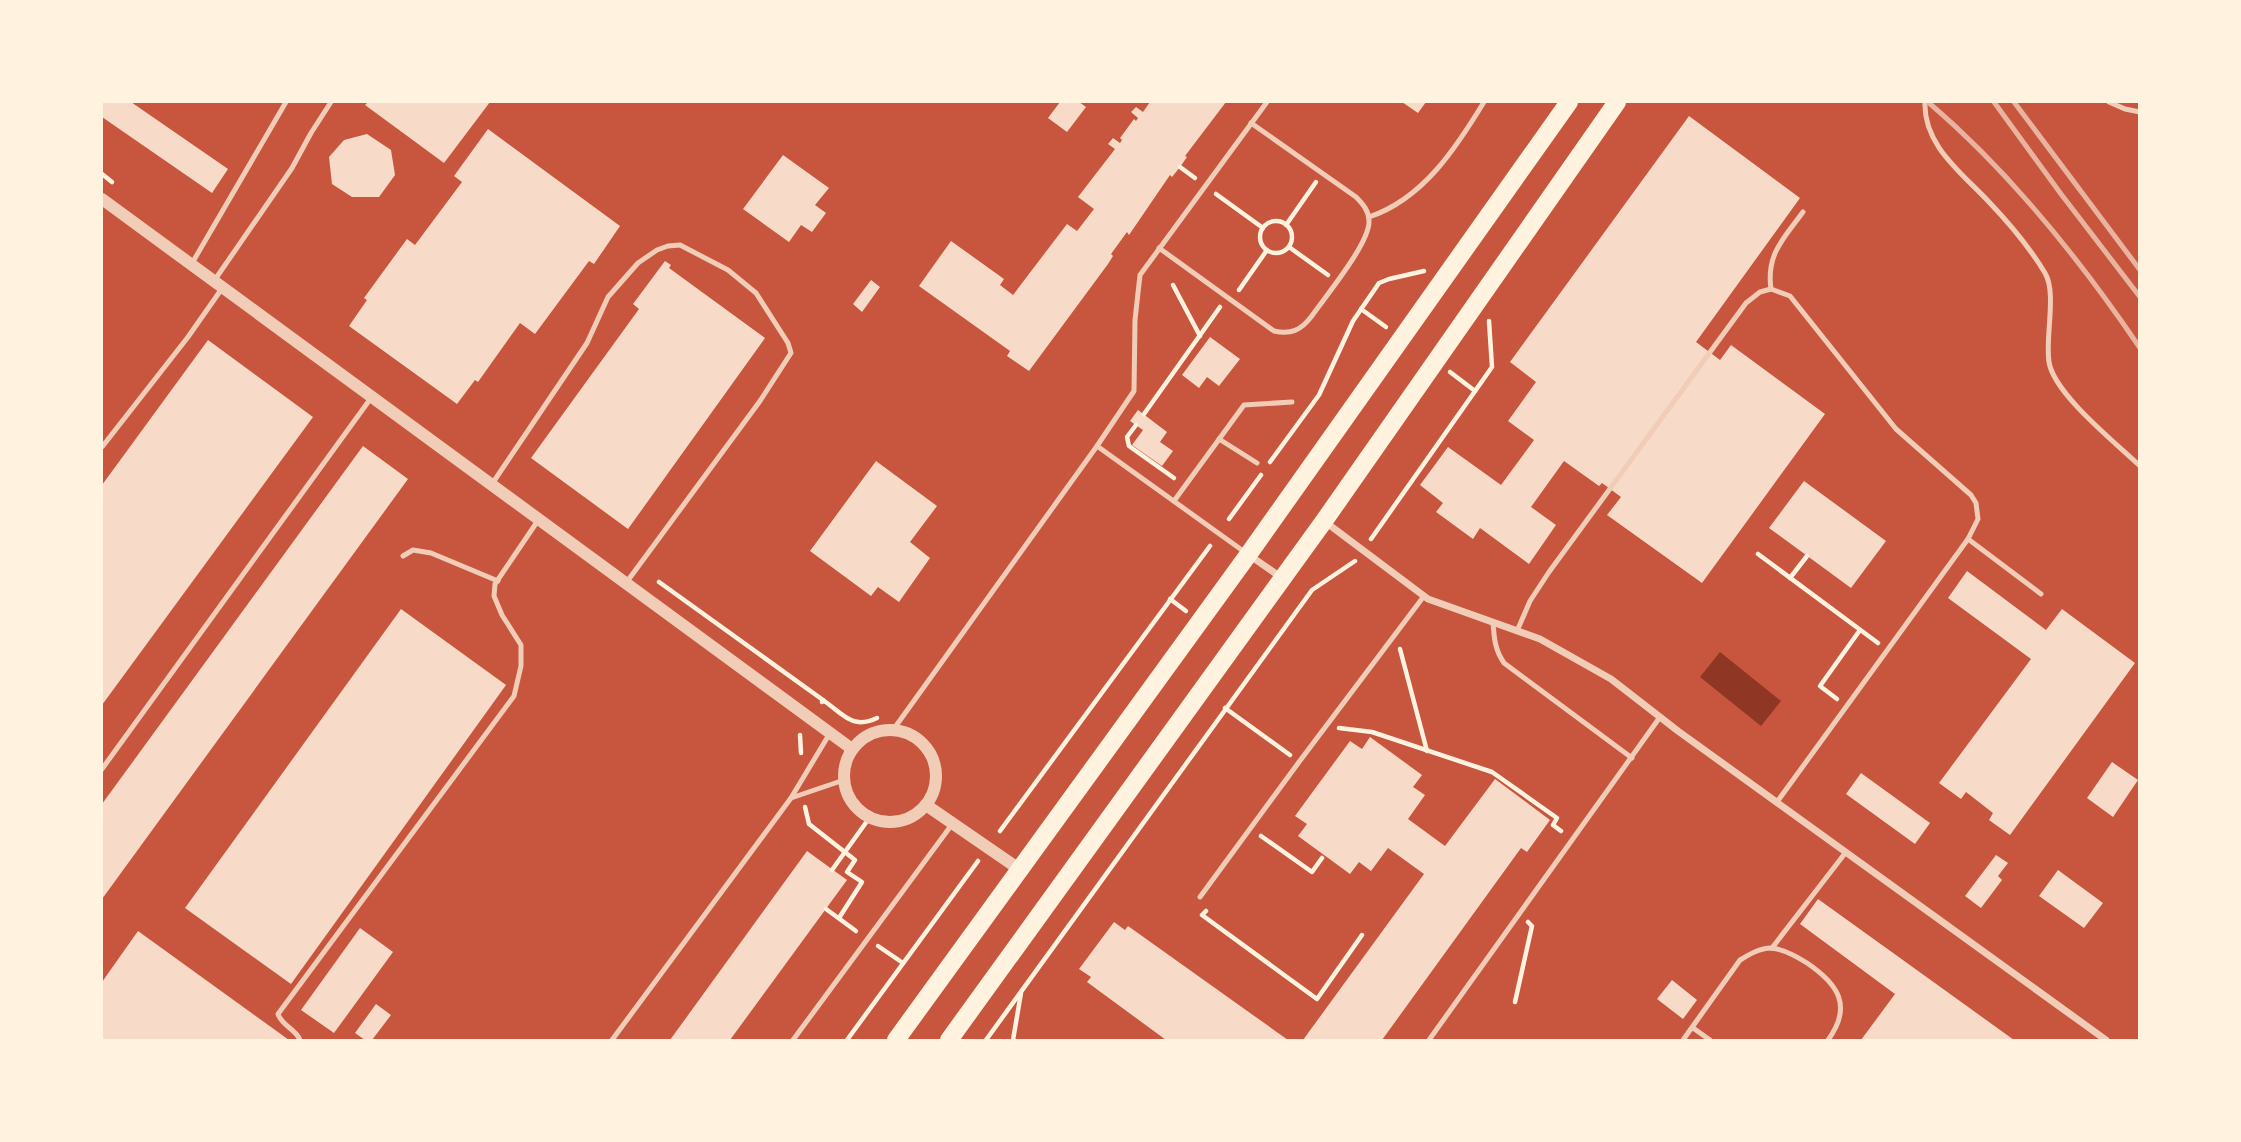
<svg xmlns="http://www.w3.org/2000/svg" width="2241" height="1142" font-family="'Space Grotesk',sans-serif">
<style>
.water{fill:#8f3625}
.building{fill:#f7dbc8}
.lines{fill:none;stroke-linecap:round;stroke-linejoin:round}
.path{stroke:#fff3e0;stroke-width:4.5}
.service{stroke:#f1ccb7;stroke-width:5}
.minor{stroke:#f1ccb7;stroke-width:7}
.tertiary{stroke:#f1ccb7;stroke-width:12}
.primary{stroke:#fff3e0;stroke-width:18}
.rail{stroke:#e9b49f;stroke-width:5}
</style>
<rect width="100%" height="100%" fill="#c8553d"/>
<path class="water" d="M 1720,652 L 1781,701 L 1761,726 L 1700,677 Z"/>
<g class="building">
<path d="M 102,102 L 131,102 L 228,169 L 212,193 L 102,117 Z"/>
<path d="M 368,102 L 490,102 L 444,163 L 365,105 Z"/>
<path d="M 1060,102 L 1079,102 L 1086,107 L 1067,132 L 1048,118 Z"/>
<path d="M 1150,102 L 1226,102 L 1185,156 L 1187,157 L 1180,167 L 1172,177 L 1170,175 L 1129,235 L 1127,232 L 1111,254 L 1113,256 L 1108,264 L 1029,371 L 1007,356 L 1010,351 L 919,286 L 951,241 L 1004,279 L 1000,285 L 1013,295 L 1067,224 L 1077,231 L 1094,209 L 1078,197 L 1115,149 L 1108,144 L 1113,138 L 1120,143 L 1122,140 L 1120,138 L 1134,119 L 1136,121 L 1138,118 L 1131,112 L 1136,107 L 1143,112 Z"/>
<path d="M 1402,102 L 1426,102 L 1418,113 Z"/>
<path d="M 1689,116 L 1800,198 L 1696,342 L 1720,360 L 1731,345 L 1825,414 L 1702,583 L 1607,515 L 1621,497 L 1602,483 L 1599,486 L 1564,461 L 1531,507 L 1556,525 L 1529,564 L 1480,528 L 1473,539 L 1436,512 L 1443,503 L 1420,485 L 1448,447 L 1501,485 L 1534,440 L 1508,421 L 1536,382 L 1510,362 Z"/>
<path d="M 488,129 L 620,226 L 594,264 L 589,261 L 535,334 L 520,323 L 478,382 L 475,380 L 457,404 L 349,326 L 367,300 L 364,298 L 407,239 L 415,245 L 462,182 L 454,176 Z"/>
<path d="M 367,134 L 391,150 L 395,175 L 379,197 L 352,197 L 332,184 L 329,157 L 344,140 Z"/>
<path d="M 783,155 L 829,188 L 815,205 L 826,213 L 812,232 L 801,225 L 789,242 L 743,209 Z"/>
<path d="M 665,261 L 671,265 L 669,268 L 765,338 L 628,529 L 531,458 L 639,309 L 633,304 Z"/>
<path d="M 871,280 L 880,287 L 862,312 L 853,304 Z"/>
<path d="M 1210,337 L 1240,359 L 1219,386 L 1207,377 L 1199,388 L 1182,375 Z"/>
<path d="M 208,340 L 313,417 L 102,705 L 102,485 Z"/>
<path d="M 1138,410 L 1167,432 L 1160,442 L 1173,451 L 1162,466 L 1132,445 L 1143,430 L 1130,421 Z"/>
<path d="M 363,446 L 408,479 L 102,899 L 102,804 Z"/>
<path d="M 876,461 L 937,506 L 910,542 L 930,558 L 899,602 L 878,587 L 871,596 L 810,551 Z"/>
<path d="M 1804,481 L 1886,541 L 1851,588 L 1769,528 Z"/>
<path d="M 1967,571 L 2046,630 L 2062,609 L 2135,663 L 2010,835 L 1989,820 L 1993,813 L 1966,792 L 1961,799 L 1939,783 L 2031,659 L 1948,598 Z"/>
<path d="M 401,609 L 506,685 L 291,984 L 185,908 Z"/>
<path d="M 1370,737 L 1422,775 L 1413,787 L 1425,795 L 1408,819 L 1445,846 L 1495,779 L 1550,820 L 1527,852 L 1521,848 L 1382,1040 L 1303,1040 L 1424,874 L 1388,848 L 1371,871 L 1359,862 L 1350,874 L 1298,836 L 1307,824 L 1295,816 L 1350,741 L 1362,749 Z"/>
<path d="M 2112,762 L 2138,780 L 2113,817 L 2087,798 Z"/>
<path d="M 1861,773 L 1930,823 L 1915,844 L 1846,794 Z"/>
<path d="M 807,851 L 847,880 L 730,1040 L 670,1040 Z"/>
<path d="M 1996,855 L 2008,863 L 1998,876 L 2002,880 L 1981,908 L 1965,896 Z"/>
<path d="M 2058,870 L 2103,903 L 2084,928 L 2039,896 Z"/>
<path d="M 1818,899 L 1914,968 L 2014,1040 L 1861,1040 L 1895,994 L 1800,924 Z"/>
<path d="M 1114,922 L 1125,930 L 1128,926 L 1288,1040 L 1166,1040 L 1087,982 L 1091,977 L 1079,969 Z"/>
<path d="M 360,928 L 393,952 L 334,1033 L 301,1010 Z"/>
<path d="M 138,931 L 289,1040 L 102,1040 L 102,982 Z"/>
<path d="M 1672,980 L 1697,1000 L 1683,1019 L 1657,999 Z"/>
<path d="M 376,1004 L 391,1015 L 372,1040 L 365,1040 L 355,1033 Z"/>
</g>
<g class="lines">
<g class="path">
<path d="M 1180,167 L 1195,178"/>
<path d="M 102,174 L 112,182"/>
<path d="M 1216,194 L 1263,228"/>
<circle cx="1276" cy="237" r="16"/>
<path d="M 1286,225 L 1316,182"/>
<path d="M 1289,247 L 1328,275"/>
<path d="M 1173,285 L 1200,336"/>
<path d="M 1239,290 L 1267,250"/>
<path d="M 1361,309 L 1386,327"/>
<path d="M 1450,372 L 1475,391"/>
<path d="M 1144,414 L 1220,307"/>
<path d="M 1136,425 L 1127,437 L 1129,446 L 1174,478"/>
<path d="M 1270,462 L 1319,395 L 1353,321 L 1379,283 L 1389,279 L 1424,271"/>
<path d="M 1229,519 L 1261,475"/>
<path d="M 1371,539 L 1492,367 L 1489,321"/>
<path d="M 1758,554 L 1878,643"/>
<path d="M 1790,578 L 1807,556"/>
<path d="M 659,582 L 823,700 L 822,702"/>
<path d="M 1170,599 L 1186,611"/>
<path d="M 1400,649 L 1427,751"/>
<path d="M 1837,699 L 1820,686 L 1860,630"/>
<path d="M 823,700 C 843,714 852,730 877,718"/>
<path d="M 1225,708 L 1290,755"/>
<path d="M 1339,728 L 1372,732 L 1492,772 L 1557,818 L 1553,825 L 1561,831"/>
<path d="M 800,735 L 801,753"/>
<path d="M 805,807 L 809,824 L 855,860 L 847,872 L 862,882 L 839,918"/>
<path d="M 1000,831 L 1210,546"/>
<path d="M 1261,836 L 1312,872 L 1322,858"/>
<path d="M 832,870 L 870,817"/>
<path d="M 826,909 L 856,931"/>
<path d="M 1206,911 L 1202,915 L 1317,999 L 1362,935"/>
<path d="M 878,946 L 903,963"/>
<path d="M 1515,1002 L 1532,926 L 1528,922"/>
<path d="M 847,1040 L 978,861"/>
<path d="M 986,1040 L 1312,590 L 1355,561"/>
<path d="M 1013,1040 L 1021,993"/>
</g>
<g class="service">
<path d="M 1925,102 C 1923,145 1962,173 1989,202 C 2009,223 2030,248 2045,273 C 2057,293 2045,337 2049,362 C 2054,394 2116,443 2140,466"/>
<path d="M 2109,102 L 2125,109 L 2140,112"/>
<path d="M 1369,217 C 1423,199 1456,148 1484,102"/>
<path d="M 1159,248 L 1274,331 C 1291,335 1301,330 1311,317 C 1325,297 1370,243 1369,221 C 1369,211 1363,204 1356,197 L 1251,123"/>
<path d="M 191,265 L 286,102"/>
<path d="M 214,281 L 292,168 L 311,133 L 331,102"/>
<path d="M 1771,289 L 1790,296 L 1896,429 L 1971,495 L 1976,503 L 1978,519 L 1968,539 L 1777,802"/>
<path d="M 1219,439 L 1257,463"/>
<path d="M 1097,446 L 1134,391 L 1135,320 L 1140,275 L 1267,102"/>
<path d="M 102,447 L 188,337 L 223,287"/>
<path d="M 492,484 L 587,343 L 608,297 L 638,263 L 657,250 L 668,246 L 680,245 L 728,270 L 756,293 L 788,343 L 791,353 L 760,401 L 626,583"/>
<path d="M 1174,501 L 1244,405 L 1292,402"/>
<path d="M 1968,539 L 2041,594"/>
<path d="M 403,556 L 413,550 L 431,553 L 498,581"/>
<path d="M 1493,622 C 1494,638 1495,650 1504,663 L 1632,758"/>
<path d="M 1517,631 L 1530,601 L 1549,572 L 1746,303 L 1760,292 L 1771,289 C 1766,254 1784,238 1803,212"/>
<path d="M 893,730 L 1097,446 L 1246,553"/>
<path d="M 102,769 L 371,398"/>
<path d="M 791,798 L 830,733"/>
<path d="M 1200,897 L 1299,762 L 1424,596"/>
<path d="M 1772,948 L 1846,852"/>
<path d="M 1693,1028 L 1710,1040"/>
<path d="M 300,1040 C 296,1029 282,1026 278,1014 L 514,696 L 521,666 L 521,645 L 502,615 L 494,596 L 495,584 L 539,519"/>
<path d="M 612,1040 L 791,798 L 844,780"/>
<path d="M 793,1040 L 953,823"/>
<path d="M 1429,1040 L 1660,717"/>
<path d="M 1683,1040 L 1740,960 C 1750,954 1760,948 1771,948 C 1784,949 1796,956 1807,963 C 1838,984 1853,1006 1828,1040"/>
</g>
<g class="minor">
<path d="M 1324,521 L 1428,599 L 1540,639 L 1611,679 L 1678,731 L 2106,1040"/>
<path d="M 1249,555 L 1282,578"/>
</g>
<g class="tertiary">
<path d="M 102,199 L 852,749"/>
<circle cx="890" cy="776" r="46"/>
<path d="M 926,805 L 1019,869"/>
</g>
<g class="primary">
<path d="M 896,1040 L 1248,555 L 1569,102"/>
<path d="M 949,1040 L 1324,521 L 1617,102"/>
</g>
<g class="rail">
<path d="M 1928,102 C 2010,172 2079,258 2140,348"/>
<path d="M 1994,102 L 2061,194 L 2140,297"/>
<path d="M 2014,102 L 2140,270"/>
</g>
</g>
<rect width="2241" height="1142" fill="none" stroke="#fff3e0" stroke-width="206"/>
</svg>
